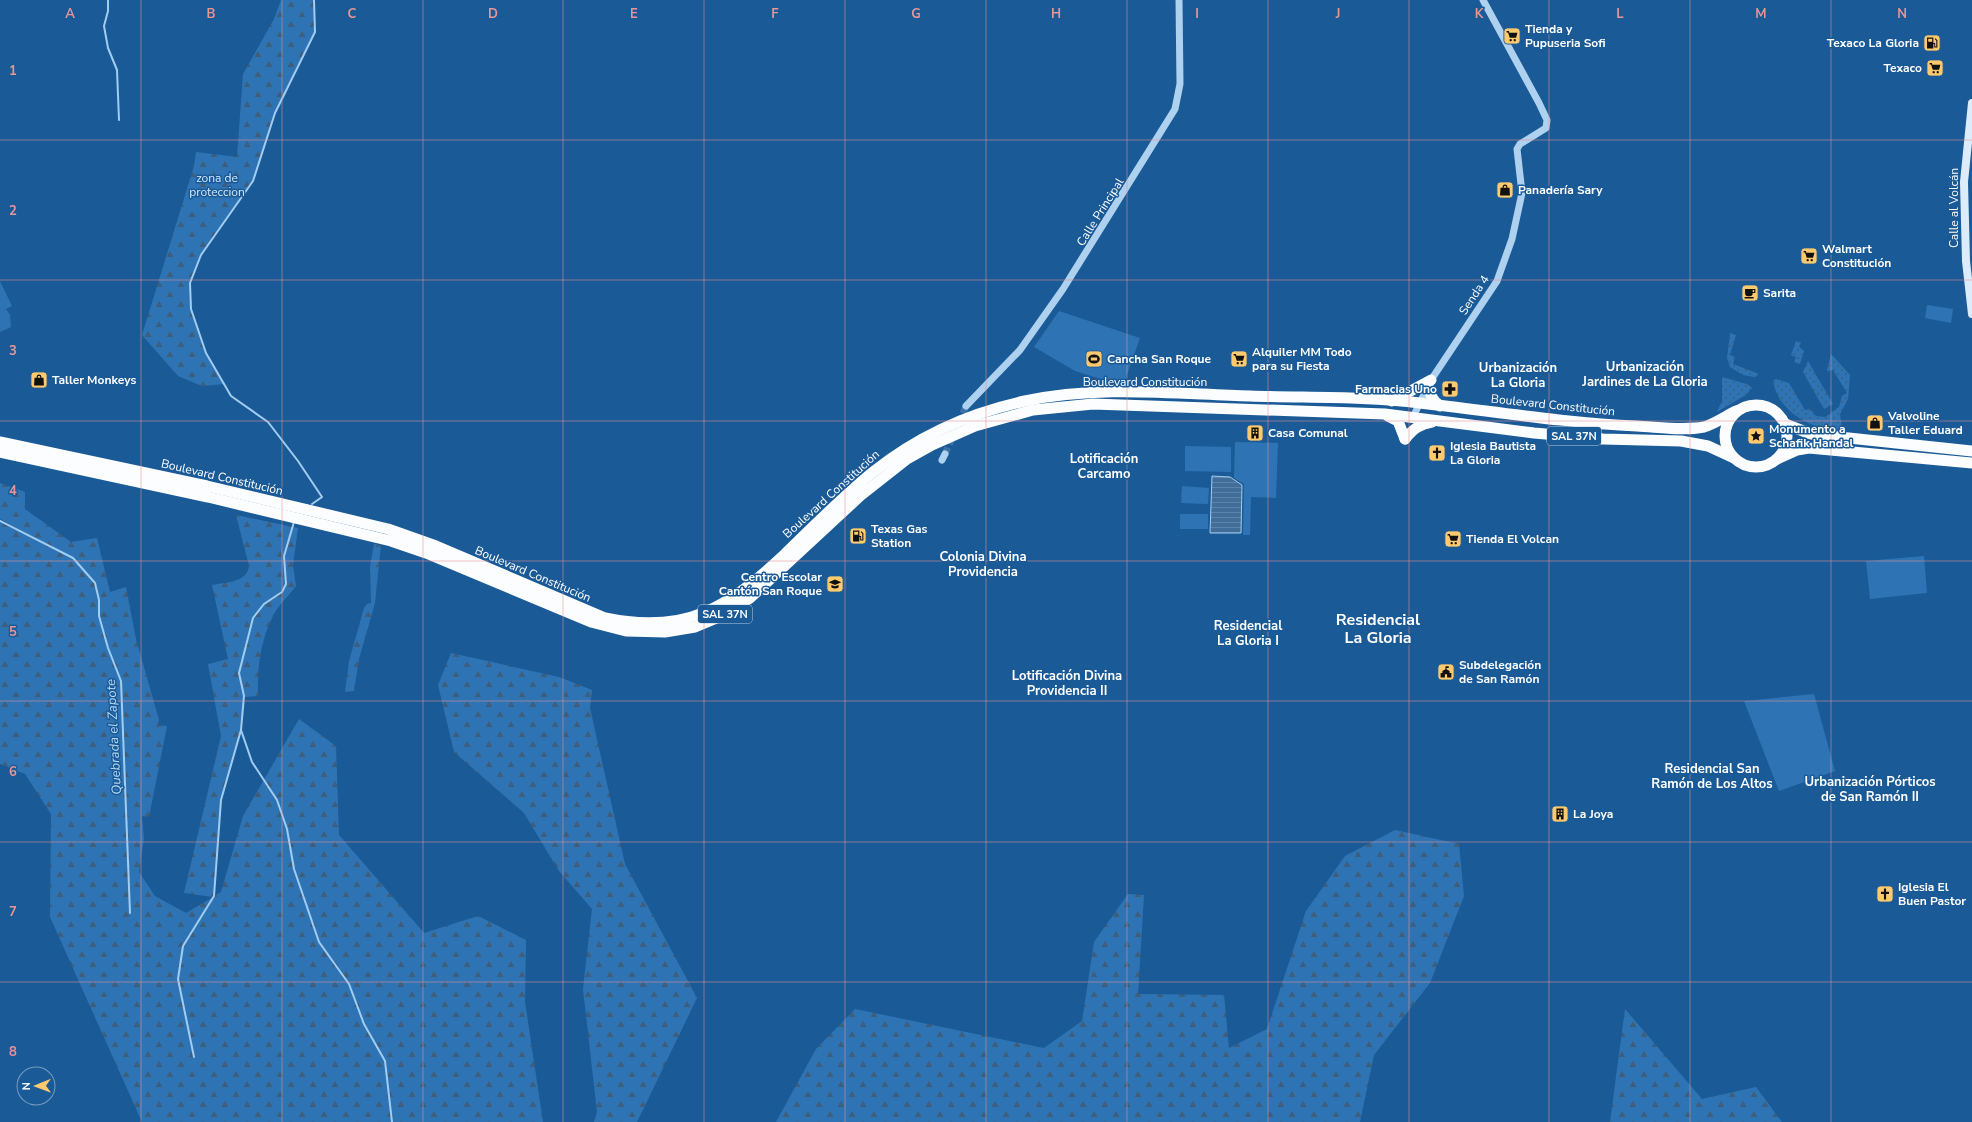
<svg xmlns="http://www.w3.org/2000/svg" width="1972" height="1122" font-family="'Nunito Sans',sans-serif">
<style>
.grass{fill:url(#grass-dots)}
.forest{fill:url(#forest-firs)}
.green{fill:#2e74b4}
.water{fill:url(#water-rules);stroke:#a1cdf2}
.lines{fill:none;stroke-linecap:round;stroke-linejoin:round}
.stream{stroke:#a1cdf2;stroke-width:2}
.tertiary-tunnel{stroke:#3c73a7;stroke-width:7;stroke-dasharray:7 3.5;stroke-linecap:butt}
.tertiary{stroke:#aed1f0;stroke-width:7}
.secondary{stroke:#dcecfb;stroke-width:8}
.trunk{stroke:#fbfdff;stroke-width:11}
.grid{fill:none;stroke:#ea9494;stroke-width:1;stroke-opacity:0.55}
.labels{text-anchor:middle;stroke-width:3;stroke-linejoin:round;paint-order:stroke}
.shield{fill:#1a5a97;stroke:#bacee0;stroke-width:1}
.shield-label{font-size:11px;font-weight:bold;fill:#fff}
.poi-label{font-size:12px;font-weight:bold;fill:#fff;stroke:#1a5a97;text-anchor:start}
.park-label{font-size:12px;fill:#d5e9fb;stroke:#1a5a97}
.street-label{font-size:12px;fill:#fff;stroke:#1a5a97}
.neighbourhood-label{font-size:13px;font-weight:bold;fill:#fff;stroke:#1a5a97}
.water-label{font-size:13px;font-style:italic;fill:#badbf7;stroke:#1a5a97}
.district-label{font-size:16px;font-weight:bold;fill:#fff;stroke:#1a5a97}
.grid-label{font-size:13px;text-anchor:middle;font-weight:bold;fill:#ea9494;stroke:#1a5a97;stroke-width:3;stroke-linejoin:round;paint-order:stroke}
</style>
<defs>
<pattern id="grass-dots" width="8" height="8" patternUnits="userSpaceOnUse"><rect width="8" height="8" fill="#2e74b4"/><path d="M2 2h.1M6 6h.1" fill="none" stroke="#3e5e7b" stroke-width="1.8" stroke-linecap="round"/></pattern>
<pattern id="forest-firs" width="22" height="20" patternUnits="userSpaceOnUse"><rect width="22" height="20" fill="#2e74b4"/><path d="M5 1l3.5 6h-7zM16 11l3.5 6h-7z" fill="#3e5e7b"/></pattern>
<pattern id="water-rules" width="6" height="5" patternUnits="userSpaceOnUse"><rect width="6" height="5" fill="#406e99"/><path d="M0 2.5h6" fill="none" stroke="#5d84a8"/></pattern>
</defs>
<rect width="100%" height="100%" fill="#1a5a97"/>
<g class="grass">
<path d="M 1730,333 L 1736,335 L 1730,355 L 1735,357 L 1733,364 L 1759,374 L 1755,377 L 1743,375 L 1730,367 L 1727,358 Z"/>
<path d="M 1796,341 L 1801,342 L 1799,347 L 1804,351 L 1800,364 L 1794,362 L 1796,357 L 1791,355 Z"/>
<path d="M 1831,354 L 1850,375 L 1848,399 L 1840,414 L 1842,429 L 1839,431 C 1809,428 1779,412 1773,381 L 1776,379 L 1789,383 L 1805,410 L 1810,409 L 1816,416 L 1825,417 L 1839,407 L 1842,396 L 1847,393 L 1833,370 L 1827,371 Z"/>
<path d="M 1808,361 L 1833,404 L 1824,409 L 1803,372 Z"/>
<path d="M 1722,377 L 1747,384 L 1752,388 L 1746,395 L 1717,412 L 1722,401 Z"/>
</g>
<g class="forest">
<path d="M 281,0 L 314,0 L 315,32 L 275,113 L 253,181 L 201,255 L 190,283 L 191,309 L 206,353 L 224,384 L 202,386 L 178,376 L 142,335 L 194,166 L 196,152 L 237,157 L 243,74 L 274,19 Z"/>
<path d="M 0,483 L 25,492 L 25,509 L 71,542 L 97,538 L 110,592 L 126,587 L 136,639 L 159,720 L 158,725 L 167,726 L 149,817 L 142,816 L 144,838 L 139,872 L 155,896 L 186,913 L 213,897 L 184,893 L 221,736 L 208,664 L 228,659 L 212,585 C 226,582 247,583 249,566 L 236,515 L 298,528 L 293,565 L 296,586 C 289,596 277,606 272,618 C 260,643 257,669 258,696 L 244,697 L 241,730 L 221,800 L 214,896 L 221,892 L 243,816 L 299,719 L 336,746 L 339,835 L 424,933 L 478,916 L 526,940 L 525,1002 L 543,1122 L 142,1122 L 50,917 L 51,814 L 25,774 L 0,764 L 0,522 L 73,559 L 79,565 L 73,558 L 0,519 Z"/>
<path d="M 374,544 L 381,545 L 375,603 L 359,659 L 354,691 L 345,692 L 349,661 L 364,608 L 367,604 L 371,603 L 370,566 Z"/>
<path d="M 451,653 L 559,677 L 592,690 L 590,708 L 625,864 L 697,998 L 637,1122 L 594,1122 L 597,1112 L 583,989 L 592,909 L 559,871 L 524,813 L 454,752 L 438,685 Z"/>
<path d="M 1395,830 L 1459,844 L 1464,896 L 1430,983 L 1374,1055 L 1360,1122 L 776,1122 L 816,1049 L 855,1009 L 1044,1048 L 1082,1021 L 1094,942 L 1128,894 L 1144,895 L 1138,994 L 1224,995 L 1229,1048 L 1267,1029 L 1306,911 L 1345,856 Z"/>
<path d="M 1625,1009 L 1702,1099 L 1756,1087 L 1782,1122 L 1610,1122 Z"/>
</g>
<g class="green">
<path d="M 0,281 L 12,306 L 6,309 L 10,315 L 11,327 L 0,332 Z"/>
<path d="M 1927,305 L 1953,309 L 1951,323 L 1925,318 Z"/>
<path d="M 1059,311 L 1140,338 L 1123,386 L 1075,371 L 1034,347 Z"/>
<path d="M 1235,442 L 1278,443 L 1276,498 L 1251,497 L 1250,535 L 1243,535 L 1244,484 L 1234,478 Z"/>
<path d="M 1185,446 L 1231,447 L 1231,472 L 1185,471 Z"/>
<path d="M 1182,486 L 1209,488 L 1208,504 L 1181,503 Z"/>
<rect x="1180" y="514" width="28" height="15"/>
<path d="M 1924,556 L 1927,593 L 1870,599 L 1866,561 Z"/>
<path d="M 1814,694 L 1835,771 L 1779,791 L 1744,701 Z"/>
</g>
<path class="water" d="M 1212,476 L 1230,477 L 1242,485 L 1241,533 L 1210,533 Z"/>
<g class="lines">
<g class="stream">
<path d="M 108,0 L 108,11 L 104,26 L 108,48 L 117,70 L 119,120"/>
<path d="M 312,504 L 322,497 L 298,461 L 268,422 L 231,396 L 206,353 L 191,309 L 190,283 L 201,255 L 253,181 L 275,113 L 315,32 L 314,0"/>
<path d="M 0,521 L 73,558 L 95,583 L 99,600 L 99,616 L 108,648 L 121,681 L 130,913"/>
<path d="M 241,730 L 252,762 L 277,800 L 287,829 L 294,869 L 319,942 L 349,984 L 364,1024 L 385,1061 L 392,1122"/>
<path d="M 194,1057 L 178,979 L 183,946 L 214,896 L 221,800 L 241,730 L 244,696 L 239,673 L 253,618 L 264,604 L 282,592 L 286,584 L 284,556 L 294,522"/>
</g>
<g class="tertiary-tunnel">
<path d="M 959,423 L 966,406"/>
<path d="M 945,454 L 953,436"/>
</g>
<g class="tertiary">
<path d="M 966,406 L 1020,350 L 1063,289 L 1175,109 L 1180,84 L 1179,0"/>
<path d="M 1413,417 L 1431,380 L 1497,281 L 1512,239 L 1522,193 L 1517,149 L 1520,144 L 1546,128 L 1547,120 L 1539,103 L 1483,0"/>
<path d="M 942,460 L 945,454"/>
</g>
<path class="secondary" d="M 1972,103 L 1964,182 L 1966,261 L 1972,314"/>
<g class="trunk">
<path d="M 1428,385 C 1429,394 1432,400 1440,406"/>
<path d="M 1392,401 L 1431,380"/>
<circle cx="1756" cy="436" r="31"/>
<path d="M 1388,416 L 1398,421 L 1405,439"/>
<path d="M 1785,424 L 1811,434 L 1972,451"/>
<path d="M 1405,439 C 1413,429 1420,424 1432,422"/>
<path d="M 0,442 L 207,486 L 388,529 L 436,546 L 605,618 C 686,635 727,608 784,555 C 813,527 842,497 873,472 C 918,436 969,413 1025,401 C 1098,385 1176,394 1250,396 C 1305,398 1365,396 1420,403 C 1492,411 1564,423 1637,426 C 1658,427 1683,431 1704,427 C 1715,424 1726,416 1736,411"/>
<path d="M 0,452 L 208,497 L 391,541 L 426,553 L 591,622 L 626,631 L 665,632 L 695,627 L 719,617 L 750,598 L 860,496 L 907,459 L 932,445 L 975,426 L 1033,410 L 1093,404 L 1385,414 L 1534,433 L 1603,439 L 1681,441 L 1708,446 L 1734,458"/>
<path d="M 1777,459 L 1797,450 L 1809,448 L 1972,463"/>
</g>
</g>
<path class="grid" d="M 141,0 L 141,1122M 282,0 L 282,1122M 423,0 L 423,1122M 563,0 L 563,1122M 704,0 L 704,1122M 845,0 L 845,1122M 986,0 L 986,1122M 1127,0 L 1127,1122M 1268,0 L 1268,1122M 1409,0 L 1409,1122M 1549,0 L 1549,1122M 1690,0 L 1690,1122M 1831,0 L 1831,1122M 0,140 L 1972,140M 0,280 L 1972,280M 0,421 L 1972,421M 0,561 L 1972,561M 0,701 L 1972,701M 0,842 L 1972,842M 0,982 L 1972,982"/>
<defs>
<g id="supermarket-square" transform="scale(0.9)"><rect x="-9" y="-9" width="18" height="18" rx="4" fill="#ffca6d" stroke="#1a5a97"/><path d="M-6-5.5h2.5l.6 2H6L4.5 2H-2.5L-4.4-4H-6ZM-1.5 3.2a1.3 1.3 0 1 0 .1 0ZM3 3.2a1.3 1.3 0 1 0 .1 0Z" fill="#111"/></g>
<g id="fuel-square" transform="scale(0.9)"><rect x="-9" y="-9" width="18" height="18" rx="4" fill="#ffca6d" stroke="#1a5a97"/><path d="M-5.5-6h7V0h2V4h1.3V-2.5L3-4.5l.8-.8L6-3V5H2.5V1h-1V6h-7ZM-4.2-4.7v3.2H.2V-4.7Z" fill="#111"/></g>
<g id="shop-square" transform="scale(0.9)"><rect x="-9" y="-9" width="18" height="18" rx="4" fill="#ffca6d" stroke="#1a5a97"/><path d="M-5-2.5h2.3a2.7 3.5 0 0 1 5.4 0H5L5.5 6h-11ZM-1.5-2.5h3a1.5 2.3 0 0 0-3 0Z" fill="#111"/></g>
<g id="cafe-square" transform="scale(0.9)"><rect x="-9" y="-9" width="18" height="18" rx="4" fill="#ffca6d" stroke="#1a5a97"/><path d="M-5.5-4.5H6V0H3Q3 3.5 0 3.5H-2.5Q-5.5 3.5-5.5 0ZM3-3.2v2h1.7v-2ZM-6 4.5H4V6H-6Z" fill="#111"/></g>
<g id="stadium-square" transform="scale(0.9)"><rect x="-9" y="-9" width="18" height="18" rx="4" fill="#ffca6d" stroke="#1a5a97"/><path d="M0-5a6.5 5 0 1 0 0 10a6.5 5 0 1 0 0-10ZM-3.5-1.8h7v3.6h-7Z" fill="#111"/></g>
<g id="pharmacy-square" transform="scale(0.9)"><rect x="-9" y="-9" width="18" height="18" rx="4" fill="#ffca6d" stroke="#1a5a97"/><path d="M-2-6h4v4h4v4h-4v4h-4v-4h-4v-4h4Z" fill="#111"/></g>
<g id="building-square" transform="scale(0.9)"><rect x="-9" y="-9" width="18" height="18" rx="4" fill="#ffca6d" stroke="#1a5a97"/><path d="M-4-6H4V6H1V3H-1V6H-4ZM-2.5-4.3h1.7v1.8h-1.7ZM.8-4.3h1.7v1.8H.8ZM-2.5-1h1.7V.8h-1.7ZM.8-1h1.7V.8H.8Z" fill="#111"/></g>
<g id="sight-square" transform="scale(0.9)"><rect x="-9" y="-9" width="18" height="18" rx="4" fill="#ffca6d" stroke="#1a5a97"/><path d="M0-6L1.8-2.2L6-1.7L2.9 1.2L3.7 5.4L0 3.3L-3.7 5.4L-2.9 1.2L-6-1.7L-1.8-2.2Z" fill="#111"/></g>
<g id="church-square" transform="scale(0.9)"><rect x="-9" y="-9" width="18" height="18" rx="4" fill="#ffca6d" stroke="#1a5a97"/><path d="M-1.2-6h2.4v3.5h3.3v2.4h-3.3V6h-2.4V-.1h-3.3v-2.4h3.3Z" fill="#111"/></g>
<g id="school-square" transform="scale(0.9)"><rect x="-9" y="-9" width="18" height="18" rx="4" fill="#ffca6d" stroke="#1a5a97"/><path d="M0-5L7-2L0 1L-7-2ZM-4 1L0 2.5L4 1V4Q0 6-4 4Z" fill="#111"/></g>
<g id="civic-square" transform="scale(0.9)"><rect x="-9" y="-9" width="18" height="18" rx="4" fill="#ffca6d" stroke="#1a5a97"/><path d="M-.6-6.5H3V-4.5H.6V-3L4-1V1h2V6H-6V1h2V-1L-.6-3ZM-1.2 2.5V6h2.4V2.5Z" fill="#111"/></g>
</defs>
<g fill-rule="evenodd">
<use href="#supermarket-square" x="1512" y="36"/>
<use href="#fuel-square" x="1932" y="43"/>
<use href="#supermarket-square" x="1935" y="68"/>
<use href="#shop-square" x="1505" y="190"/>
<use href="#supermarket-square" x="1809" y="256"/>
<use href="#cafe-square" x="1750" y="293"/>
<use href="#stadium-square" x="1094" y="359"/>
<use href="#supermarket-square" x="1239" y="359"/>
<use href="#shop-square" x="39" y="380"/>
<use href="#pharmacy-square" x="1450" y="389"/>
<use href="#shop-square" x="1875" y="423"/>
<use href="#building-square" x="1255" y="433"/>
<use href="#sight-square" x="1756" y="436"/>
<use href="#church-square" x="1437" y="453"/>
<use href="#fuel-square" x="858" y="536"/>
<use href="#supermarket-square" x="1453" y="539"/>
<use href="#school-square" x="835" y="584"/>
<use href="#civic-square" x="1446" y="672"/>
<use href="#building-square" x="1560" y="814"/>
<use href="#church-square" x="1885" y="894"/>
</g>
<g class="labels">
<g class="shield">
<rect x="1547" y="427" width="54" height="18" rx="3"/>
<rect x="698" y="605" width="54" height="18" rx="3"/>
</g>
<g class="shield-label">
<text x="1574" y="440">SAL 37N</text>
<text x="725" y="618">SAL 37N</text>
</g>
<g class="poi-label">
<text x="1525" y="33">Tienda y<tspan x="1525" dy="14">Pupuseria Sofi</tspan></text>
<text x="1919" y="47" text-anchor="end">Texaco La Gloria</text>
<text x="1922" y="72" text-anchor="end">Texaco</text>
<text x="1518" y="194">Panadería Sary</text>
<text x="1822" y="253">Walmart<tspan x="1822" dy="14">Constitución</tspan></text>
<text x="1763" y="297">Sarita</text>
<text x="1252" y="356">Alquiler MM Todo<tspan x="1252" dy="14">para su Fiesta</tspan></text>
<text x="1107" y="363">Cancha San Roque</text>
<text x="52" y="384">Taller Monkeys</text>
<text x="1437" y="393" text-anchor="end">Farmacias Uno</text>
<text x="1888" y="420">Valvoline<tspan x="1888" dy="14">Taller Eduard</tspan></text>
<text x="1769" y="433">Monumento a<tspan x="1769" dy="14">Schafik Handal</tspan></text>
<text x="1268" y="437">Casa Comunal</text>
<text x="1450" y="450">Iglesia Bautista<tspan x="1450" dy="14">La Gloria</tspan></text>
<text x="871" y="533">Texas Gas<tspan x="871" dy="14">Station</tspan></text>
<text x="1466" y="543">Tienda El Volcan</text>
<text x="822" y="581" text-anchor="end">Centro Escolar<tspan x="822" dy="14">Cantón San Roque</tspan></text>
<text x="1459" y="669">Subdelegación<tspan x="1459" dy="14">de San Ramón</tspan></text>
<text x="1573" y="818">La Joya</text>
<text x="1898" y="891">Iglesia El<tspan x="1898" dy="14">Buen Pastor</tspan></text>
</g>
<g class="park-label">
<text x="217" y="182">zona de<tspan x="217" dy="14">proteccion</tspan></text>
</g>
<g class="street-label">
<text transform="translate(1954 208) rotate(-90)" y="4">Calle al Volcán</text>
<text transform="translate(1100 212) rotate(-58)" y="4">Calle Principal</text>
<text transform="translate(1474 295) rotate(-57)" y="4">Senda 4</text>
<text x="1145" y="386">Boulevard Constitución</text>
<text transform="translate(1553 405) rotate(6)" y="4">Boulevard Constitución</text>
<text transform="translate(222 477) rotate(13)" y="4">Boulevard Constitución</text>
<text transform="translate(831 494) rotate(-42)" y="4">Boulevard Constitución</text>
<text transform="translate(533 574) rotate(23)" y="4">Boulevard Constitución</text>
</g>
<g class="neighbourhood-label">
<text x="1645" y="371">Urbanización<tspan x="1645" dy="15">Jardines de La Gloria</tspan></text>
<text x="1518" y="372">Urbanización<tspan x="1518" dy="15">La Gloria</tspan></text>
<text x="1104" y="463">Lotificación<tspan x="1104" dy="15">Carcamo</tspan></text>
<text x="983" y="561">Colonia Divina<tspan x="983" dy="15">Providencia</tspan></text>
<text x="1248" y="630">Residencial<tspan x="1248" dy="15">La Gloria I</tspan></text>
<text x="1067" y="680">Lotificación Divina<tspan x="1067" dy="15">Providencia II</tspan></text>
<text x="1712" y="773">Residencial San<tspan x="1712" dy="15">Ramón de Los Altos</tspan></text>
<text x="1870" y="786">Urbanización Pórticos<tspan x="1870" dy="15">de San Ramón II</tspan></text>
</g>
<g class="water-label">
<text transform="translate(113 737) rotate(-93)" y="5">Quebrada el Zapote</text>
</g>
<g class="district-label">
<text x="1378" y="625">Residencial<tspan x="1378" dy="18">La Gloria</tspan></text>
</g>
</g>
<g class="grid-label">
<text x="70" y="18">A</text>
<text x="211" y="18">B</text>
<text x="352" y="18">C</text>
<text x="493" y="18">D</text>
<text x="634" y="18">E</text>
<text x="775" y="18">F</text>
<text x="916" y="18">G</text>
<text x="1056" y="18">H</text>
<text x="1197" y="18">I</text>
<text x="1338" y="18">J</text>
<text x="1479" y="18">K</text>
<text x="1620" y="18">L</text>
<text x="1761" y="18">M</text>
<text x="1902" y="18">N</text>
<text x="13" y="75">1</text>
<text x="13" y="215">2</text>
<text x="13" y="355">3</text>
<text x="13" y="495">4</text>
<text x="13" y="636">5</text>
<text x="13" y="776">6</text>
<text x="13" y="916">7</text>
<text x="13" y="1056">8</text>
</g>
<g transform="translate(36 1086) rotate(269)"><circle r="19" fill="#1a5a97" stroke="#769cc1"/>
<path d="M0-3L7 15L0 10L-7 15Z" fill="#ffca6d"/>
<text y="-6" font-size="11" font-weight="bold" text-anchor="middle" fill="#ffffff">N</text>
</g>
</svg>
